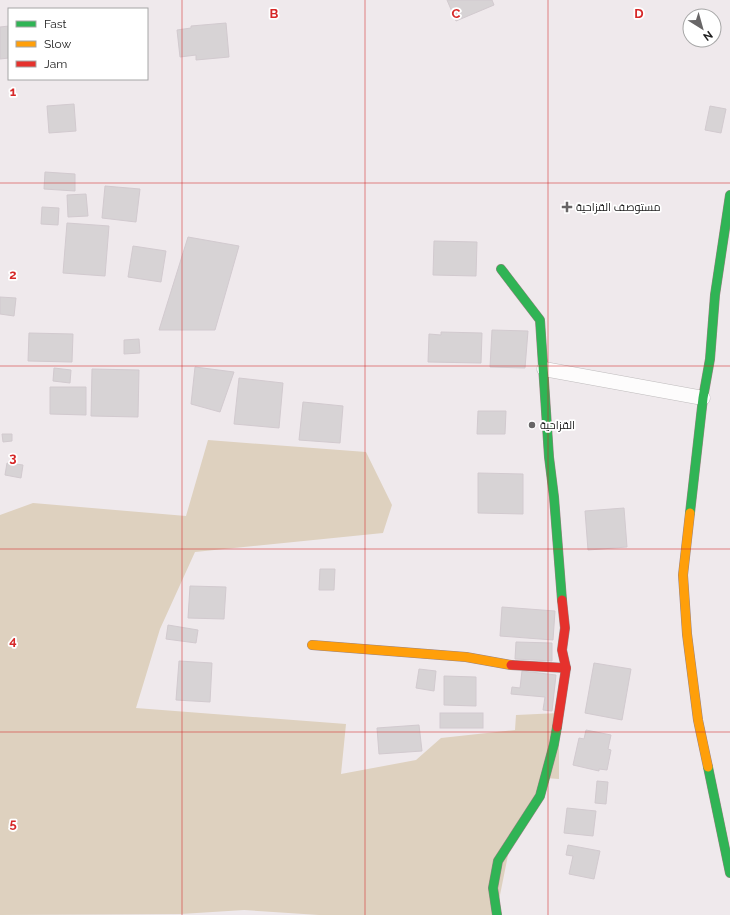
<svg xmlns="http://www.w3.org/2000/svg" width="730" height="915" font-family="Raleway,Cairo,sans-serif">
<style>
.forest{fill:#ded1bf}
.building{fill:#d7d3d5;stroke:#d2cacf}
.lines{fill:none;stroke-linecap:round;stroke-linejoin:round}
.street-casing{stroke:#bfbcbd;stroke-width:15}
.fast-casing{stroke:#9a8281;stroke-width:10}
.slow-casing{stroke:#9a8281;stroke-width:10}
.jam-casing{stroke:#9a8281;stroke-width:10}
.street{stroke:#fdfcfc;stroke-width:14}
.fast{stroke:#30b455;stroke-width:9}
.slow{stroke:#ff9f0a;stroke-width:9}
.jam{stroke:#e5322d;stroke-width:9}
.grid{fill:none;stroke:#d62828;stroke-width:1;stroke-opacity:0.55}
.poi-dot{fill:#686667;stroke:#fff;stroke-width:1.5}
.labels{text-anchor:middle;stroke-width:3.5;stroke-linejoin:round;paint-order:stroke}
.poi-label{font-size:11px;fill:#202020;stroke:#fff;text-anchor:start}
.grid-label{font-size:13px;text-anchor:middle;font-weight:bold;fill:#d62828;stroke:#fff;stroke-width:3.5;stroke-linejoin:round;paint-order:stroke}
</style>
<rect width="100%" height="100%" fill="#efe9ec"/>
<path class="forest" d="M 208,440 L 366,452 L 392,505 L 383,533 L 195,552 L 160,629 L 136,708 L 346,724 L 341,774 L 416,760 L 441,738 L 515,730 L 516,715 L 559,713 L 559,779 L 545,778 L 511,840 L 496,915 L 319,915 L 244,910 L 181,914 L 0,915 L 0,515 L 33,503 L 186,516 Z"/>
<g class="building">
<path d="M 447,0 L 492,0 L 494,5 L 456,21 Z"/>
<path d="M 226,23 L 229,57 L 196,60 L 196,55 L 180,57 L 177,30 L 191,28 L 191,26 Z"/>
<path d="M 9,26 L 9,58 L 0,59 L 0,27 Z"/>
<path d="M 74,104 L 76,131 L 49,133 L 47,106 Z"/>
<path d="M 710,106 L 726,109 L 721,133 L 705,130 Z"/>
<path d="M 45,172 L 75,174 L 75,191 L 44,189 Z"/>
<path d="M 105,186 L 140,189 L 136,222 L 102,218 Z"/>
<path d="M 86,194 L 88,216 L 68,217 L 67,195 Z"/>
<path d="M 42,207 L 59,208 L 58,225 L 41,224 Z"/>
<path d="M 67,223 L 109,226 L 105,276 L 63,273 Z"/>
<path d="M 188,237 L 239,246 L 215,330 L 159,330 Z"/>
<path d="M 434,241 L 477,242 L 476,276 L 433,275 Z"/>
<path d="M 133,246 L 166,251 L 161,282 L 128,277 Z"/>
<path d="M 0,297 L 16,298 L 14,316 L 0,314 Z"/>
<path d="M 492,330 L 528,331 L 525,368 L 490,367 Z"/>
<path d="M 441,332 L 482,333 L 481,363 L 428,362 L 429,334 L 441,335 Z"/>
<path d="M 29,333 L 73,334 L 72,362 L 28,361 Z"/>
<path d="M 139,339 L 140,353 L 124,354 L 124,340 Z"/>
<path d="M 195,367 L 234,372 L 220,412 L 191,404 Z"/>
<path d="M 54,368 L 71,370 L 70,383 L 53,381 Z"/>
<path d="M 92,369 L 139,370 L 138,417 L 91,416 Z"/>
<path d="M 239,378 L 283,383 L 279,428 L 234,424 Z"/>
<path d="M 50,387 L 86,387 L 86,415 L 50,414 Z"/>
<path d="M 303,402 L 343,406 L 340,443 L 299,440 Z"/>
<path d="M 478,411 L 506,411 L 505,434 L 477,434 Z"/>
<path d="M 2,434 L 12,434 L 12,441 L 3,442 Z"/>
<path d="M 7,463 L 23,465 L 21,478 L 5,475 Z"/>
<path d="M 478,473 L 523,474 L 523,514 L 478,513 Z"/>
<path d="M 624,508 L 627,547 L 588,550 L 585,511 Z"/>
<path d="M 320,569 L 335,569 L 334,590 L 319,590 Z"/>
<path d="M 190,586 L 226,587 L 224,619 L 188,618 Z"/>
<path d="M 502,607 L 555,611 L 553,640 L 500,636 Z"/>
<path d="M 168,625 L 198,630 L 196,643 L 166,639 Z"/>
<path d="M 516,642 L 552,643 L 552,661 L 515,659 Z"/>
<path d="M 179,661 L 212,663 L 210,702 L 176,700 Z"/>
<path d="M 594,663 L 631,669 L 622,720 L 585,713 Z"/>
<path d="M 419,669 L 436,671 L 434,691 L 416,688 Z"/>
<path d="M 522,671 L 556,675 L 552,711 L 543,710 L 545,697 L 511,694 L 512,687 L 520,688 Z"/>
<path d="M 444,676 L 476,677 L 476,706 L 444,705 Z"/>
<rect x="440" y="713" width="43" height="15"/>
<path d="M 419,725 L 422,751 L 379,754 L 377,728 Z"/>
<path d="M 586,730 L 611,735 L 608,749 L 611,750 L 607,770 L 599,769 L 599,771 L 573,765 L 579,738 L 584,739 Z"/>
<path d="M 597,781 L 608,782 L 606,804 L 595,803 Z"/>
<path d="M 567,808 L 596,811 L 593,836 L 564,833 Z"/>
<path d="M 568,845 L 600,851 L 594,879 L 569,874 L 573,856 L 566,855 Z"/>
</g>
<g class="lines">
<g class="street-casing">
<path id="street" d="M 544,369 L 703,398"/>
</g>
<g class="fast-casing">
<g id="fast">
<path d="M 501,269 L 540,320 L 549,457 L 554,497 L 562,600"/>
<path d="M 690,513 L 703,398 L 710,359 L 715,295 L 730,195"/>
<path d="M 708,767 L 730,873"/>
<path d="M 497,915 L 493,888 L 498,861 L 540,796 L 554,744 L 557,727"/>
</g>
</g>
<g class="slow-casing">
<g id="slow">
<path d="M 690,513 L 683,575 L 687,634 L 698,720 L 708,767"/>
<path d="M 312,645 L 466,657 L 511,665"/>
</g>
</g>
<g class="jam-casing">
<g id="jam">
<path d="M 511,665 L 566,668"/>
<path d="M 557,727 L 566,668 L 562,650 L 565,628 L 562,600"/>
</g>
</g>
<use href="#street" class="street"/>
<use href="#fast" class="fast"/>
<use href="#slow" class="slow"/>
<use href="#jam" class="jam"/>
</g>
<path class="grid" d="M 182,0 L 182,915M 365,0 L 365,915M 548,0 L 548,915M 0,183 L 730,183M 0,366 L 730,366M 0,549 L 730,549M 0,732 L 730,732"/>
<g class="poi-dot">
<path d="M565 201h4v4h4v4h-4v4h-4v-4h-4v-4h4z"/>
<circle cx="532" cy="425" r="4"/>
</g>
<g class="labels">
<g class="poi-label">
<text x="576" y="211">مستوصف القزاحية</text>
<text x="540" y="429">القزاحية</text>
</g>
</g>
<g class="grid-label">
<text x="274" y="18">B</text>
<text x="456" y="18">C</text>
<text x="639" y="18">D</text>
<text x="13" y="96">1</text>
<text x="13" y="279">2</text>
<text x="13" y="462">3</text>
<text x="13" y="645">4</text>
<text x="13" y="828">5</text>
</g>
<rect x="8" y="8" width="140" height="72" fill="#ffffff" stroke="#a6a6a6"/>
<rect x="16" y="21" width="20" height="6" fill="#30b455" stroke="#a6a6a6"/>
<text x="44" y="28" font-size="12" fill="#202020">Fast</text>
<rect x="16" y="41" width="20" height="6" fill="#ff9f0a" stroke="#a6a6a6"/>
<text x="44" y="48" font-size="12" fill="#202020">Slow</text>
<rect x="16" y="61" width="20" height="6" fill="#e5322d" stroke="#a6a6a6"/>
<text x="44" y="68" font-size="12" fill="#202020">Jam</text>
<g transform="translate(702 28) rotate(143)"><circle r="19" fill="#ffffff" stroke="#a6a6a6"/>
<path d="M0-3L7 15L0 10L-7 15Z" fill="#686667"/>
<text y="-6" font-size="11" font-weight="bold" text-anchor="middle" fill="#202020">N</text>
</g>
</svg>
